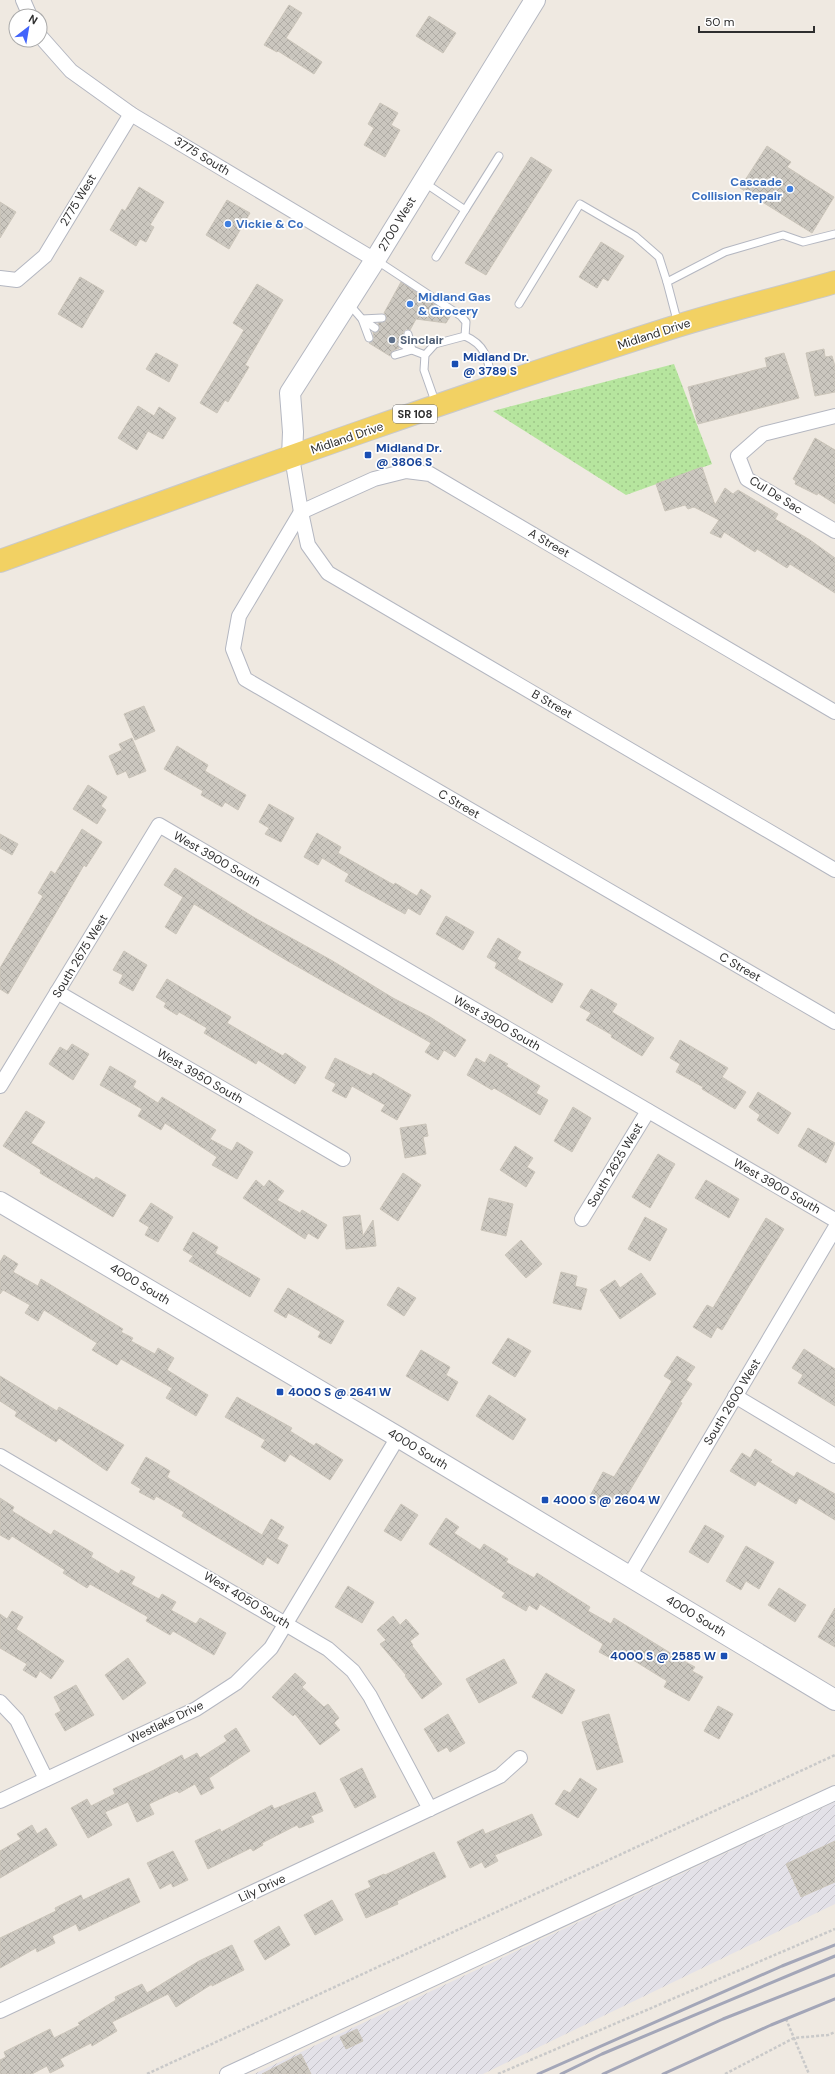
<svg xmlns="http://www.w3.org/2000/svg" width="835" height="2074" font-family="'DM Sans',sans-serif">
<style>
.industrial{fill:url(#industrial-furrows)}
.park{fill:url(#park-dots)}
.building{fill:url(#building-cross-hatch);stroke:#cbc5ba}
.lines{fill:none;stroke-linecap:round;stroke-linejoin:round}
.lane-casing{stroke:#b4b7c1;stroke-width:9}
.street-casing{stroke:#b4b7c1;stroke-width:16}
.secondary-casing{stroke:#b4b7c1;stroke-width:22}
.primary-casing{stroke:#c9c9c9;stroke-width:24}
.path{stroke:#c9c9c9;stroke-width:2.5;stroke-dasharray:3 2;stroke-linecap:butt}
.lane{stroke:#fff;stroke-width:7}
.street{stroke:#fff;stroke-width:14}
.secondary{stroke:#fff;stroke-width:20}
.primary{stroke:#f2d163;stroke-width:22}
.rail{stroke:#a3a6b8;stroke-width:3}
.shop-dot{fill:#3f7fe0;stroke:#fff;stroke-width:1.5}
.service-dot{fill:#5c6f8a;stroke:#fff;stroke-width:1.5}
.transit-dot{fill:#1a4fb4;stroke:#fff;stroke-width:1.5}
.labels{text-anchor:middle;stroke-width:3.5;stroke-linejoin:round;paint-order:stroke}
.shield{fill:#fff;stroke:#6d6d6d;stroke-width:1}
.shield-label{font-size:11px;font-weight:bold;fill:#2e2e2e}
.street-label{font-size:12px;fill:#2e2e2e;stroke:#fff}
.shop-label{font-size:12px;font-weight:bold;fill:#366cbe;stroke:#fff;text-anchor:start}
.service-label{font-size:12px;font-weight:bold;fill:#4e5e75;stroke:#fff;text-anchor:start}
.transit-label{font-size:12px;font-weight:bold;fill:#164399;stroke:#fff;text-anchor:start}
</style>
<defs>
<pattern id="industrial-furrows" width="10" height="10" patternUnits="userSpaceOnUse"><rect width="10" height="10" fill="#e3e1e8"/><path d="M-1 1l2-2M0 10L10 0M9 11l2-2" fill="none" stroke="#c3c1c7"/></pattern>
<pattern id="park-dots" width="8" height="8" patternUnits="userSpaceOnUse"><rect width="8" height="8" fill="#b6e59e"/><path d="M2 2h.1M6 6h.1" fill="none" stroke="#9dc588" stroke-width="1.8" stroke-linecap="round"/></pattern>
<pattern id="building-cross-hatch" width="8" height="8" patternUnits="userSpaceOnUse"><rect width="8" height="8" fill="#cbc7bf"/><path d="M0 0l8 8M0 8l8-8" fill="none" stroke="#afaba4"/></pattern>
</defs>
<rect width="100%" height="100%" fill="#efe9e1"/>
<path class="industrial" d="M 835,1802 L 835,1904 L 483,2074 L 254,2074 Z"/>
<path class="park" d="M 674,364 L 712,464 L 626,495 L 493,411 Z"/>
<g class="building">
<path d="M 289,5 L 302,13 L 286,38 L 322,62 L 314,74 L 278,51 L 277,52 L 264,45 Z"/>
<path d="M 429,16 L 456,33 L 443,53 L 416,36 Z"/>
<path d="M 380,103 L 398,113 L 391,125 L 400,130 L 385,157 L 364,145 L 374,128 L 368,124 Z"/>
<path d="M 767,146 L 791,162 L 787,167 L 834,197 L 812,233 L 740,188 Z"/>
<path d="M 531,157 L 552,170 L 486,275 L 465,263 Z"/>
<path d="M 139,187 L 164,202 L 150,225 L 154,227 L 146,242 L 140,239 L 136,246 L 110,230 L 122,209 L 125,211 Z"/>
<path d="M 227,200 L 250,213 L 229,249 L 206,235 Z"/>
<path d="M 0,202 L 16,212 L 0,238 Z"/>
<path d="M 601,242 L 624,256 L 608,281 L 603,278 L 597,288 L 579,277 Z"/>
<path d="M 80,277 L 104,291 L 82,328 L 58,314 Z"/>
<path d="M 401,282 L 451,315 L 446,323 L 416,319 L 410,330 L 406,329 L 403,332 L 404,340 L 398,342 L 399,348 L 392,351 L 390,356 L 369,343 L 374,339 L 373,332 L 379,330 L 378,323 L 386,321 L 386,316 L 384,313 Z"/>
<path d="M 257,284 L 283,300 L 245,365 L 249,367 L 228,402 L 225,400 L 217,413 L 200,403 L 244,330 L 233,323 Z"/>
<path d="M 824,349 L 825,357 L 832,356 L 835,366 L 835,392 L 815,396 L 806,353 Z"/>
<path d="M 156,353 L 178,365 L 169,382 L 146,369 Z"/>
<path d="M 784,353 L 799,398 L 698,424 L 688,387 L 767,367 L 765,358 Z"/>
<path d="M 138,406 L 154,416 L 159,407 L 176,418 L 163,439 L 148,431 L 137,450 L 118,438 Z"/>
<path d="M 815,438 L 835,450 L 835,504 L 818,493 L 817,495 L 795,484 L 796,481 L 793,479 Z"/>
<path d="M 702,467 L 715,505 L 725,488 L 733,494 L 738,490 L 778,514 L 775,519 L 810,540 L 835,558 L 835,593 L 790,564 L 787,568 L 757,549 L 755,552 L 724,532 L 721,538 L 710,533 L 719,520 L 694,507 L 688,509 L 685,505 L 665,511 L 656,484 Z"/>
<path d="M 144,706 L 155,731 L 135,740 L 124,714 Z"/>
<path d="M 132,738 L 146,771 L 129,778 L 126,771 L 117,775 L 109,756 L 122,750 L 119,744 Z"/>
<path d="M 177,746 L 208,765 L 205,771 L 246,795 L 238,810 L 225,802 L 222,807 L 201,795 L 203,791 L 164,769 Z"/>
<path d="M 88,785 L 107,797 L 101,806 L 106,810 L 97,824 L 73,809 Z"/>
<path d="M 269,804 L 294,818 L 281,842 L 265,834 L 269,828 L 259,822 Z"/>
<path d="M 82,829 L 102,842 L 86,867 L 84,865 L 8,994 L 0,989 L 0,968 L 43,896 L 38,893 L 51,871 L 55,874 Z"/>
<path d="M 317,833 L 341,847 L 338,853 L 394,885 L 395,883 L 417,896 L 421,889 L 431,896 L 420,915 L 408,908 L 405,914 L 345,881 L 349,874 L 322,858 L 318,865 L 304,857 Z"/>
<path d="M 0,834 L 18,844 L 12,855 L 0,848 Z"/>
<path d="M 175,868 L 255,918 L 331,960 L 393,998 L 430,1017 L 466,1040 L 455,1057 L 444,1050 L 438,1060 L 425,1052 L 431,1043 L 286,960 L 194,904 L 176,934 L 165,927 L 183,897 L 164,885 Z"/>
<path d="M 446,916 L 474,932 L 463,950 L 436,934 Z"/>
<path d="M 498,938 L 521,952 L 517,959 L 563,984 L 552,1003 L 495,968 L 497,963 L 487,957 Z"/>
<path d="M 124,951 L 147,965 L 133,991 L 119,983 L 123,975 L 113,970 Z"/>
<path d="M 167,979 L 231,1017 L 227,1023 L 283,1056 L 285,1053 L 306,1067 L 295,1084 L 258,1060 L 256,1064 L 204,1033 L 207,1028 L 179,1012 L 177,1015 L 164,1007 L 166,1003 L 156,997 Z"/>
<path d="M 591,989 L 617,1004 L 612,1012 L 654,1038 L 642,1056 L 611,1037 L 612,1035 L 586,1020 L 591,1013 L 580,1007 Z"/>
<path d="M 680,1040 L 728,1068 L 722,1077 L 746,1092 L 735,1109 L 702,1089 L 703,1087 L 676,1072 L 680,1064 L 670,1058 Z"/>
<path d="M 72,1044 L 89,1054 L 73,1080 L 49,1064 L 60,1047 L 67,1051 Z"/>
<path d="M 490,1054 L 508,1064 L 506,1066 L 540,1086 L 536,1093 L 548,1100 L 540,1115 L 494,1088 L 492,1090 L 467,1075 L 476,1058 L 485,1063 Z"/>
<path d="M 335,1058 L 371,1076 L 373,1073 L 411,1095 L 397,1120 L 381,1111 L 385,1105 L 352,1086 L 346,1098 L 332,1091 L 336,1084 L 325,1078 Z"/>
<path d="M 110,1066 L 136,1081 L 133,1087 L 158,1103 L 162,1097 L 216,1130 L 210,1139 L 232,1151 L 237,1142 L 253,1152 L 237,1179 L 212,1165 L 217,1157 L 165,1123 L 161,1130 L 138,1116 L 142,1109 L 100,1085 Z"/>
<path d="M 758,1092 L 791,1113 L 778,1134 L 757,1120 L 760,1115 L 749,1107 Z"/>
<path d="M 573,1107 L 591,1118 L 572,1152 L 554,1141 Z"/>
<path d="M 26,1111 L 45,1122 L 31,1143 L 94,1180 L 96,1177 L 126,1195 L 113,1217 L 40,1173 L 41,1170 L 3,1146 Z"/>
<path d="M 426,1124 L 428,1136 L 423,1137 L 426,1154 L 405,1158 L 400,1128 Z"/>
<path d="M 808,1128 L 835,1143 L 826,1163 L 798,1146 Z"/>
<path d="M 515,1146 L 533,1158 L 527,1167 L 535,1172 L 526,1187 L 500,1170 Z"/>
<path d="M 658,1154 L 675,1164 L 650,1208 L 632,1197 Z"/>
<path d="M 403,1173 L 421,1185 L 398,1221 L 380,1209 Z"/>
<path d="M 256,1180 L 264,1187 L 269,1180 L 284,1191 L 277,1200 L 300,1213 L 302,1210 L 327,1225 L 318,1239 L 308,1233 L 305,1239 L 243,1198 Z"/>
<path d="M 706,1180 L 739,1199 L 729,1218 L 695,1198 Z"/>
<path d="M 489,1198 L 513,1204 L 506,1236 L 481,1230 Z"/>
<path d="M 151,1203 L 173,1217 L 158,1242 L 145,1235 L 149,1227 L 139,1221 Z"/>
<path d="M 360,1215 L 363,1236 L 373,1220 L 376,1246 L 346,1249 L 343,1217 Z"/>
<path d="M 645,1217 L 667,1229 L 650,1261 L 628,1249 Z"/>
<path d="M 766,1218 L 784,1229 L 722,1330 L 717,1327 L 711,1338 L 693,1327 L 707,1305 L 713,1308 Z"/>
<path d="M 193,1232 L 218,1247 L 215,1253 L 260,1279 L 250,1297 L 189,1261 L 193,1256 L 183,1250 Z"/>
<path d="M 521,1240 L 542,1264 L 526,1278 L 505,1255 Z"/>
<path d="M 4,1255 L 18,1264 L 13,1272 L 38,1286 L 41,1279 L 123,1329 L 121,1332 L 133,1338 L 131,1341 L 155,1354 L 158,1348 L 174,1358 L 167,1370 L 208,1395 L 196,1416 L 166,1398 L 172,1388 L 121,1359 L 117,1365 L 92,1350 L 97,1343 L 44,1310 L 38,1321 L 25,1313 L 30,1305 L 3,1290 L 0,1294 L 0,1262 Z"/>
<path d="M 561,1272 L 577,1276 L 575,1286 L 587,1289 L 581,1310 L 553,1303 Z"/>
<path d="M 641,1273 L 656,1294 L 620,1319 L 600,1290 L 615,1280 L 620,1288 Z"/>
<path d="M 398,1287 L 416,1298 L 404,1316 L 387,1305 Z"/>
<path d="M 288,1288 L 344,1321 L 331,1344 L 318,1337 L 321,1332 L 299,1319 L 288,1313 L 286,1318 L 274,1311 Z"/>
<path d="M 508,1338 L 531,1351 L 515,1377 L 492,1363 Z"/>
<path d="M 804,1349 L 835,1369 L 835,1406 L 798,1383 L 803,1375 L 792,1368 Z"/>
<path d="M 421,1350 L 450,1367 L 446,1375 L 458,1382 L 448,1401 L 406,1376 Z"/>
<path d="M 677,1356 L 695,1367 L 686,1380 L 692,1384 L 680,1402 L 682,1403 L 623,1502 L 614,1497 L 607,1508 L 589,1498 L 603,1472 L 614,1477 L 672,1381 L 664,1376 Z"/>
<path d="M 0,1376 L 57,1411 L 59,1407 L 124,1445 L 107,1471 L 59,1438 L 56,1442 L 15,1416 L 17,1412 L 0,1401 Z"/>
<path d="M 489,1395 L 526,1419 L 513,1440 L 476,1416 Z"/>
<path d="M 237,1397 L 292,1428 L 290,1431 L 314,1446 L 316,1443 L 343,1460 L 330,1480 L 290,1454 L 285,1462 L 261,1447 L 265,1440 L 225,1417 Z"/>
<path d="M 755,1449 L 772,1460 L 770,1462 L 794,1477 L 797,1472 L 835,1494 L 835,1520 L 799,1498 L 796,1504 L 758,1481 L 755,1486 L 730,1471 L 742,1453 L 750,1458 Z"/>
<path d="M 146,1457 L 170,1471 L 167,1477 L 262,1535 L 271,1519 L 284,1527 L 277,1539 L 288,1545 L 278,1564 L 267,1557 L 263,1565 L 182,1516 L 184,1512 L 156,1496 L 154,1500 L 139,1492 L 141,1489 L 131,1483 Z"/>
<path d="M 0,1498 L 14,1507 L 12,1511 L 51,1535 L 54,1530 L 93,1553 L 91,1557 L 119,1574 L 121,1570 L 135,1577 L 131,1584 L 159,1599 L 162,1594 L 176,1602 L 171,1610 L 196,1624 L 200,1618 L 226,1633 L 214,1655 L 173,1631 L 170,1635 L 146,1621 L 148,1617 L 90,1584 L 87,1588 L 63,1573 L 65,1570 L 12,1536 L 9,1540 L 0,1535 Z"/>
<path d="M 401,1504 L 418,1515 L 401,1541 L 384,1531 Z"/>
<path d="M 446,1518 L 459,1527 L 454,1533 L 480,1550 L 484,1544 L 508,1559 L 506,1562 L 534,1578 L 537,1573 L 590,1607 L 588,1611 L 611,1624 L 614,1618 L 680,1659 L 695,1667 L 692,1671 L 703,1677 L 689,1701 L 664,1687 L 667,1681 L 617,1650 L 612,1659 L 599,1652 L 603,1644 L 540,1604 L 537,1610 L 529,1605 L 526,1611 L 502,1597 L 505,1593 L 429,1544 Z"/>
<path d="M 705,1525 L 724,1536 L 708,1563 L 689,1552 Z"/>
<path d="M 746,1546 L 774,1562 L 759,1589 L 746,1581 L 741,1590 L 726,1581 Z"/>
<path d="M 348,1586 L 374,1602 L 362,1623 L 335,1607 Z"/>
<path d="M 779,1588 L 806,1605 L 795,1622 L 768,1605 Z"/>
<path d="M 835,1608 L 835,1647 L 818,1637 Z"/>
<path d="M 12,1611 L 23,1617 L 16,1629 L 64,1661 L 51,1679 L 40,1671 L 36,1678 L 23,1670 L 27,1664 L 0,1648 L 0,1614 L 7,1619 Z"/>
<path d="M 393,1616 L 400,1625 L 406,1619 L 419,1634 L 410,1641 L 413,1645 L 412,1646 L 442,1684 L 422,1699 L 405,1676 L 406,1675 L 380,1644 L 386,1640 L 377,1630 Z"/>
<path d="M 128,1658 L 146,1683 L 123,1700 L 105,1675 Z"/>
<path d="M 504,1659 L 517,1683 L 479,1703 L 466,1679 Z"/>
<path d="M 295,1673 L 306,1683 L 302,1687 L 324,1707 L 328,1704 L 339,1718 L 334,1723 L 340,1730 L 320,1745 L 295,1714 L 293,1716 L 272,1697 Z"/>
<path d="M 546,1673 L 575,1690 L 562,1714 L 532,1697 Z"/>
<path d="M 76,1685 L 94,1715 L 65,1731 L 55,1714 L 61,1711 L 54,1697 Z"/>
<path d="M 718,1706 L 733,1714 L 719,1739 L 704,1731 Z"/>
<path d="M 448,1714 L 465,1743 L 450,1752 L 447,1747 L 438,1752 L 424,1729 Z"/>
<path d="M 609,1714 L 623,1762 L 597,1770 L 582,1722 Z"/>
<path d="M 236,1728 L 250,1751 L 209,1778 L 214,1788 L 201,1795 L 195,1784 L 179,1793 L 177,1791 L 149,1804 L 154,1814 L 137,1822 L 128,1802 L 105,1812 L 112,1825 L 88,1838 L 71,1808 L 87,1799 L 91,1806 L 115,1794 L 113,1789 L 152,1771 L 182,1755 L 184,1760 L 197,1753 L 200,1758 L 227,1741 L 224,1736 Z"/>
<path d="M 362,1768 L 376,1797 L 355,1808 L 340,1779 Z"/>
<path d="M 580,1778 L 597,1789 L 578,1818 L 555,1804 L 564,1790 L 570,1793 Z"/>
<path d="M 315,1792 L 323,1811 L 311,1816 L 314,1822 L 299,1828 L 297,1825 L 262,1843 L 263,1845 L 253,1851 L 251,1848 L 208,1869 L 195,1841 L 220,1829 L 221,1832 L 272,1805 L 274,1809 Z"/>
<path d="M 532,1814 L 542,1835 L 495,1855 L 498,1861 L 485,1868 L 482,1862 L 470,1868 L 457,1842 L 483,1829 L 485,1834 Z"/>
<path d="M 32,1825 L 37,1834 L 46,1828 L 57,1845 L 0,1878 L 0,1851 L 21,1839 L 17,1834 Z"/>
<path d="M 835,1841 L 835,1882 L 801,1897 L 786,1864 Z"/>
<path d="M 173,1851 L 188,1880 L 173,1887 L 171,1883 L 160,1889 L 147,1863 Z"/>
<path d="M 434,1852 L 446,1877 L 397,1901 L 398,1904 L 366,1918 L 355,1894 L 371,1887 L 368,1881 L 384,1874 L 385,1875 Z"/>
<path d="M 129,1878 L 140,1902 L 79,1931 L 76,1924 L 52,1936 L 55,1943 L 37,1952 L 36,1948 L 0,1968 L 0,1938 L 56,1911 L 55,1908 L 81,1895 L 83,1900 Z"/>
<path d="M 332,1900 L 343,1920 L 315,1935 L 304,1915 Z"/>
<path d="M 279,1926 L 290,1945 L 265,1960 L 254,1941 Z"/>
<path d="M 232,1945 L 244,1970 L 212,1986 L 212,1984 L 176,2007 L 168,1994 L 112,2022 L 117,2031 L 92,2046 L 91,2043 L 60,2059 L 64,2066 L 50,2073 L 47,2066 L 32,2074 L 0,2074 L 0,2060 L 6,2057 L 4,2052 L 50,2029 L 54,2038 L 80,2025 L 78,2023 L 116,2000 L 115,1997 L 142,1984 L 147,1993 L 199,1961 Z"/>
<path d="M 357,2029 L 363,2041 L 346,2049 L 340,2037 Z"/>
<path d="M 301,2054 L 311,2074 L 262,2074 Z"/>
</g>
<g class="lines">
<g class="lane-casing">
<g id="lane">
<path d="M 425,183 L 465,210 L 499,156"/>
<path d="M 436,257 L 465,210"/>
<path d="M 376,260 L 461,316 L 466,322 L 465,336"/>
<path d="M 349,304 L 362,319 L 375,328"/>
<path d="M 519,304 L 580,204 L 635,236 L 659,257 L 667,282"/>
<path d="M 678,324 L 667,282 L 725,252 L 783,235 L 803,242 L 835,234"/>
<path d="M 408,334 L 412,350 L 425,355"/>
<path d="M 369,338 L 362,319 L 382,318"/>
<path d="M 395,355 L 412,350 L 402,344"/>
<path d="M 436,404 L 424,370 L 425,355 L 435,344 L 465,336 C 488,346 488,362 493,385"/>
</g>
</g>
<g class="street-casing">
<g id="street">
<path d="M 23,0 L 30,16"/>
<path d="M 40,36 L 71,71 L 131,114 L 375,260"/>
<path d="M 0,278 L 17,280 L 45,256 L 131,114"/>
<path d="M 835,416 L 763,434 L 738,456 L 747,479 L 835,531"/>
<path d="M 292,457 L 301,512 L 374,479 L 406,471 L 430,474 L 835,712"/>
<path d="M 301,512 L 239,616 L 233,649 L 245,679 L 835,1022"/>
<path d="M 301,512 L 308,545 L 328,573 L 835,870"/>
<path d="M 57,992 L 343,1159"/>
<path d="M 0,1086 L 159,825 L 835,1220"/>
<path d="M 582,1219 L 648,1111"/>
<path d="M 735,1396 L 835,1456"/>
<path d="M 0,1456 L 328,1649 L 353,1671 L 370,1696 L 430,1809"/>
<path d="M 629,1576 L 835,1228"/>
<path d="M 0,1702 L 17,1720 L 46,1779"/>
<path d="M 0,1801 L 196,1709 L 236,1683 L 271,1648 L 398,1437"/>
<path d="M 0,2011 L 500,1776 L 520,1758"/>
<path d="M 227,2074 L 835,1793"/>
</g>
</g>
<g class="secondary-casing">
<g id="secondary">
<path d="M 292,457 L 293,432 L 290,393 L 375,260 L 535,0"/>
<path d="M 0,1202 L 398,1437 L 835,1700"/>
</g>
</g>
<g class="primary-casing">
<path id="primary" d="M 0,561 C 225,480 450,398 677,326 C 729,310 783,297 835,282"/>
</g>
<g class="path">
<path d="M 786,2019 L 809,2074"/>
<path d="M 147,2074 L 835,1755"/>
<path d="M 498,2074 L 835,1929"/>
<path d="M 725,2074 L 794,2038 L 828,2035 L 835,2032"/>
</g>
<use href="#lane" class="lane"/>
<use href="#street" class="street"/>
<use href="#secondary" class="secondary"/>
<use href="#primary" class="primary"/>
<g class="rail">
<path d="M 538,2074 L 782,1966 L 835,1945"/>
<path d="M 561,2074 L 602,2054 L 835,1956"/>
<path d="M 603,2074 L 723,2019 L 835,1975"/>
<path d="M 663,2074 L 771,2025 L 835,1999"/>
</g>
</g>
<g class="shop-dot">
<circle cx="790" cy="189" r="4"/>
<circle cx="228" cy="224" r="4"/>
<circle cx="410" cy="304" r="4"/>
</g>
<circle class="service-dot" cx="392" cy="340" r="4"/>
<g class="transit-dot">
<rect x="451" y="360" width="8" height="8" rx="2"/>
<rect x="364" y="451" width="8" height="8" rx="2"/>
<rect x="276" y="1388" width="8" height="8" rx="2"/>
<rect x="541" y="1496" width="8" height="8" rx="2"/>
<rect x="720" y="1652" width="8" height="8" rx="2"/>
</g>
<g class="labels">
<rect class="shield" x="393" y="405" width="44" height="18" rx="3"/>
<g class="shield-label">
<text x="415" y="418">SR 108</text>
</g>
<g class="street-label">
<text transform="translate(202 156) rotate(31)" y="4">3775 South</text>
<text transform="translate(78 200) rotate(-59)" y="4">2775 West</text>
<text transform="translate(397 224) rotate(-59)" y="4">2700 West</text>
<text transform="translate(654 334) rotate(-18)" y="4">Midland Drive</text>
<text transform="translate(347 438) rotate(-19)" y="4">Midland Drive</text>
<text transform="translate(776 495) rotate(32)" y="4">Cul De Sac</text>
<text transform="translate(549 543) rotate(30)" y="4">A Street</text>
<text transform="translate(552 704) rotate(30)" y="4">B Street</text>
<text transform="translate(459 804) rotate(30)" y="4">C Street</text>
<text transform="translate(217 859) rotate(30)" y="4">West 3900 South</text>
<text transform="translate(80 956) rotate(-59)" y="4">South 2675 West</text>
<text transform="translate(740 967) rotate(30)" y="4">C Street</text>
<text transform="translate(497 1023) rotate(30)" y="4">West 3900 South</text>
<text transform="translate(200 1076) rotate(30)" y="4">West 3950 South</text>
<text transform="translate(615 1165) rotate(-59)" y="4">South 2625 West</text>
<text transform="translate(777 1186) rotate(30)" y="4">West 3900 South</text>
<text transform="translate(140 1284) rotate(31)" y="4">4000 South</text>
<text transform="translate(732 1402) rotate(-59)" y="4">South 2600 West</text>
<text transform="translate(418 1449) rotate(31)" y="4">4000 South</text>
<text transform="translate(247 1600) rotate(31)" y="4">West 4050 South</text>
<text transform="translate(696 1616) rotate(31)" y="4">4000 South</text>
<text transform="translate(166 1722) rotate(-26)" y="4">Westlake Drive</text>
<text transform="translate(262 1888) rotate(-25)" y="4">Lily Drive</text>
</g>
<g class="shop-label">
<text x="782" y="186" text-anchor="end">Cascade<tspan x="782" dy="14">Collision Repair</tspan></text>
<text x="236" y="228">Vickie &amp; Co</text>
<text x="418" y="301">Midland Gas<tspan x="418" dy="14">&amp; Grocery</tspan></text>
</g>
<g class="service-label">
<text x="400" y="344">Sinclair</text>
</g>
<g class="transit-label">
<text x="463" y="361">Midland Dr.<tspan x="463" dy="14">@ 3789 S</tspan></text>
<text x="376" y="452">Midland Dr.<tspan x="376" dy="14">@ 3806 S</tspan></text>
<text x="288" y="1396">4000 S @ 2641 W</text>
<text x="553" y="1504">4000 S @ 2604 W</text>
<text x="716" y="1660" text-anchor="end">4000 S @ 2585 W</text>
</g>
</g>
<g transform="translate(28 28) rotate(31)"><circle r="19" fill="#ffffff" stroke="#ababab"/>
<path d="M0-3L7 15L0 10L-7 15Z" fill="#4264fb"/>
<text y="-6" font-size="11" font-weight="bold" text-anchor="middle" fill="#2e2e2e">N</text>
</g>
<path d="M699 26v6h115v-6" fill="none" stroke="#2e2e2e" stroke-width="2"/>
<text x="705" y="26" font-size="12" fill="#2e2e2e" stroke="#ffffff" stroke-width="3" paint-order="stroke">50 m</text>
</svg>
